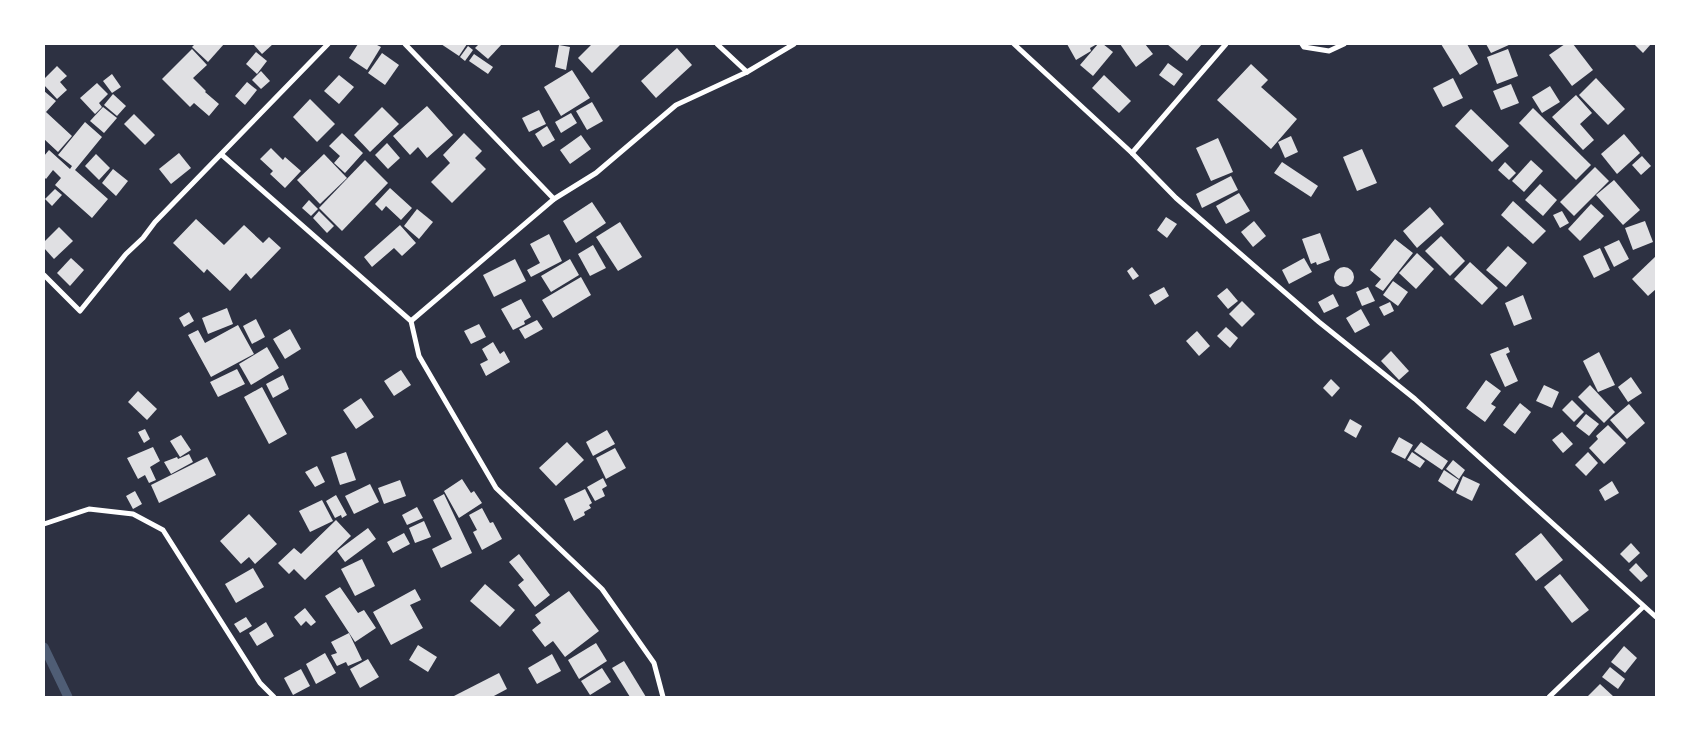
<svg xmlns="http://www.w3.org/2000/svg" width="1700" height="741" font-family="'Nunito Sans',sans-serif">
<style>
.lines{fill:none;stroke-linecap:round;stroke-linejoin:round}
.stream{stroke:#4f5d75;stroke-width:9}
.building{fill:#e0e0e3}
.minor{stroke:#fff;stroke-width:5}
</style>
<rect width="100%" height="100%" fill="#2d3142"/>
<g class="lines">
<path class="stream" d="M 44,647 L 68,697"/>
</g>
<g class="building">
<path d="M 195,44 L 224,44 L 208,62 L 192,47 Z"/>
<path d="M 253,44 L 273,44 L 262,54 Z"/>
<path d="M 358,44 L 375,44 L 381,47 L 367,70 L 349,58 Z"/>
<path d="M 441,44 L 467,44 L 459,56 Z"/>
<path d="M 479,44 L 502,44 L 488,59 L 475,48 Z"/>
<path d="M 592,44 L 621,44 L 592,73 L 578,58 Z"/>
<path d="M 1067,44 L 1097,44 L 1090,48 L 1091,51 L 1076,60 Z"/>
<path d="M 1098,44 L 1103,44 L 1113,52 L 1093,76 L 1080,65 Z"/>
<path d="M 1120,44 L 1145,44 L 1153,54 L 1136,67 Z"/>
<path d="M 1167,44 L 1202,44 L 1187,61 Z"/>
<path d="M 1441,44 L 1467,44 L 1478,64 L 1460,75 Z"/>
<path d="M 1486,44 L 1511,44 L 1491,53 Z"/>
<path d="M 1565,44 L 1573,44 L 1593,70 L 1572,86 L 1549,55 Z"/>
<path d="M 1634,44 L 1651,44 L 1643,53 Z"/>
<path d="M 559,45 L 570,47 L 566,70 L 555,67 Z"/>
<path d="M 468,46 L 473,50 L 465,61 L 460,57 Z"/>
<path d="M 677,48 L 692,65 L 656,98 L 641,81 Z"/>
<path d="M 192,49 L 207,65 L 193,78 L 206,91 L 205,92 L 219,104 L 209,116 L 194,103 L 190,107 L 162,79 Z"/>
<path d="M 1508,49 L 1518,76 L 1497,84 L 1487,57 Z"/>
<path d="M 256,52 L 267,61 L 257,74 L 246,64 Z"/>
<path d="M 382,53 L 399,65 L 385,85 L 368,73 Z"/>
<path d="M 474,54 L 493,67 L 488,74 L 469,61 Z"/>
<path d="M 1168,63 L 1183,74 L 1174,86 L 1159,75 Z"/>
<path d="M 1251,64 L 1268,80 L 1261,87 L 1297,119 L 1271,149 L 1217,100 Z"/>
<path d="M 57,66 L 67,76 L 60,82 L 67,90 L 57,99 L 44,85 L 44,79 Z"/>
<path d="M 572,70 L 590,98 L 561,116 L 544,87 Z"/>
<path d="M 261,71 L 270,81 L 261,89 L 252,80 Z"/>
<path d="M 112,74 L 121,87 L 112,93 L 103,81 Z"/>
<path d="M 339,75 L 354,87 L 339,104 L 324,91 Z"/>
<path d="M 1104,75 L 1131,101 L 1119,113 L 1092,88 Z"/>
<path d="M 1453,78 L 1463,98 L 1443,107 L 1433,88 Z"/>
<path d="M 1596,78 L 1625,109 L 1608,125 L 1579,95 Z"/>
<path d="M 247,82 L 257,90 L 245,105 L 235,96 Z"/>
<path d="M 97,83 L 108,94 L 99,103 L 102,107 L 95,114 L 80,98 Z"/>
<path d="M 1511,84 L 1519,103 L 1501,110 L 1493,91 Z"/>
<path d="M 1550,86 L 1560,102 L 1542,113 L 1532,97 Z"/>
<path d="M 44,91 L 56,101 L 46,112 L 72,136 L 58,152 L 44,139 Z"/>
<path d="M 113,94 L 126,106 L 117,116 L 104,105 Z"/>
<path d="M 1576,95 L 1592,113 L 1580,124 L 1594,140 L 1583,150 L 1552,117 Z"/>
<path d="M 310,99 L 335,124 L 317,142 L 293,117 Z"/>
<path d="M 592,102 L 603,121 L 587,130 L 576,111 Z"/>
<path d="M 427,106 L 453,135 L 427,158 L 418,147 L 410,155 L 393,136 Z"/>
<path d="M 103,107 L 117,118 L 104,133 L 90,121 Z"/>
<path d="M 382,107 L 399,124 L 370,152 L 354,135 Z"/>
<path d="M 1533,108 L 1591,165 L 1576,180 L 1519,123 Z"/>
<path d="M 1471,109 L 1509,146 L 1492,162 L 1455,126 Z"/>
<path d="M 539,110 L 546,124 L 529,132 L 522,118 Z"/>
<path d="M 571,113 L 577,123 L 561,133 L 555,122 Z"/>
<path d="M 134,114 L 155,135 L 145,145 L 124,124 Z"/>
<path d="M 85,122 L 102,137 L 75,170 L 108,199 L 92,218 L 55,185 L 61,178 L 53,170 L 46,179 L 44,177 L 44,156 L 49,150 L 70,169 L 72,166 L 58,155 Z"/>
<path d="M 547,126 L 555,140 L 543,147 L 535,134 Z"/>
<path d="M 342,133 L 363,153 L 345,173 L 334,163 L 340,156 L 329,146 Z"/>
<path d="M 464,133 L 482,151 L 475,158 L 486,169 L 452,203 L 431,182 L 450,163 L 443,155 Z"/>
<path d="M 1624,134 L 1640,153 L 1617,174 L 1601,154 Z"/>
<path d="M 581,135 L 591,149 L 570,164 L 560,150 Z"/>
<path d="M 1291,136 L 1298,152 L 1285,158 L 1278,142 Z"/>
<path d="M 1218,138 L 1233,172 L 1211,181 L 1196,148 Z"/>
<path d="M 387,143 L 400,158 L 388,169 L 375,155 Z"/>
<path d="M 271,148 L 283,160 L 285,157 L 301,171 L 285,188 L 270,174 L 273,171 L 260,159 Z"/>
<path d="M 1362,149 L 1377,183 L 1357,191 L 1343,157 Z"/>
<path d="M 179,153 L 191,168 L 171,184 L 159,169 Z"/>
<path d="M 96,154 L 110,168 L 99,180 L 85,166 Z"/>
<path d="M 324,154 L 347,178 L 320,204 L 297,180 Z"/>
<path d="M 1642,156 L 1651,166 L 1641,175 L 1632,165 Z"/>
<path d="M 365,160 L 388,183 L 342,231 L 319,208 Z"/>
<path d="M 1531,160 L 1543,171 L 1524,192 L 1512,181 Z"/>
<path d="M 1282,162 L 1318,186 L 1311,197 L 1274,173 Z"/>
<path d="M 1505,162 L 1516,173 L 1509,180 L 1498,170 Z"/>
<path d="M 1595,167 L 1609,181 L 1574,216 L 1560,202 Z"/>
<path d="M 113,169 L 128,181 L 116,196 L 102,183 Z"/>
<path d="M 1231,176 L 1238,190 L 1202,208 L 1196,194 Z"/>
<path d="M 1614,180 L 1640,210 L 1623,225 L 1596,195 Z"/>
<path d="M 1540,184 L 1557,200 L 1543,216 L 1525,200 Z"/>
<path d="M 390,188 L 412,208 L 401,220 L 386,206 L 382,211 L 375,204 Z"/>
<path d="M 55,189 L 62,195 L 52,206 L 45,199 Z"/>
<path d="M 1239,193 L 1250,211 L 1226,224 L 1216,206 Z"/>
<path d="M 309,200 L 318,209 L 311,216 L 302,208 Z"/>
<path d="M 1513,201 L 1546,231 L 1533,244 L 1501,215 Z"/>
<path d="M 592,202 L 606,223 L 576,243 L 563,221 Z"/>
<path d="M 1591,204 L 1604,216 L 1580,241 L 1568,229 Z"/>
<path d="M 1430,207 L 1444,224 L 1417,248 L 1403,231 Z"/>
<path d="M 417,209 L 433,222 L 419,239 L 404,226 Z"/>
<path d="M 319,211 L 334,226 L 327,233 L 313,218 Z"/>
<path d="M 1562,211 L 1569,223 L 1560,228 L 1553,215 Z"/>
<path d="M 1166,217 L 1177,224 L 1167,238 L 1157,230 Z"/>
<path d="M 196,219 L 224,245 L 244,225 L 263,243 L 269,237 L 281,248 L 251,279 L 246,273 L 230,291 L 207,269 L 204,273 L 173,243 Z"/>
<path d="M 1254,221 L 1266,236 L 1253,247 L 1241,232 Z"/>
<path d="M 1645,221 L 1653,242 L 1633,250 L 1625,228 Z"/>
<path d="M 620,222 L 642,257 L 618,271 L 596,237 Z"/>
<path d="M 400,225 L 416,243 L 402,256 L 394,248 L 372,267 L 364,257 Z"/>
<path d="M 59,227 L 73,241 L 54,259 L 44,248 L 44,242 Z"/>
<path d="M 1320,233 L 1330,260 L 1317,265 L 1316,262 L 1311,264 L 1302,239 Z"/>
<path d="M 549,234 L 562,261 L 531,277 L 527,270 L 540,263 L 530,244 Z"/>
<path d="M 1441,236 L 1465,261 L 1450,276 L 1425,251 Z"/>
<path d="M 1395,239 L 1413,253 L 1383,291 L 1375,286 L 1381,279 L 1370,270 Z"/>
<path d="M 1619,240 L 1629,259 L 1614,267 L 1604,247 Z"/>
<path d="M 593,245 L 606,268 L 590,276 L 578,254 Z"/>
<path d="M 1508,246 L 1527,263 L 1506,287 L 1486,270 Z"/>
<path d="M 1600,248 L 1610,270 L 1594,278 L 1583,256 Z"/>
<path d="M 1417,253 L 1434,269 L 1416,289 L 1399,273 Z"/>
<path d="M 1656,256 L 1656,289 L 1648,296 L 1632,279 Z"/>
<path d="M 71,258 L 84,270 L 70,286 L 57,273 Z"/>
<path d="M 1304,258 L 1312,272 L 1289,284 L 1282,270 Z"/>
<path d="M 515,259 L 526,281 L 494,297 L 483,275 Z"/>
<path d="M 570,259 L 579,275 L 551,292 L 541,276 Z"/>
<path d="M 1470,262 L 1498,288 L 1482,305 L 1454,279 Z"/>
<circle cx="1344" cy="277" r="10"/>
<path d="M 1132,267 L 1139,276 L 1133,280 L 1127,271 Z"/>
<path d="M 581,277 L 591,295 L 553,318 L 542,300 Z"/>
<path d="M 1393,281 L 1408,292 L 1398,306 L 1383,295 Z"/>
<path d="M 1164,287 L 1169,296 L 1155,305 L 1149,295 Z"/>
<path d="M 1368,287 L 1375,301 L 1362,306 L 1356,292 Z"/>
<path d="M 1227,288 L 1238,301 L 1228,309 L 1217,296 Z"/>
<path d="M 1333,294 L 1339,306 L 1324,313 L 1318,302 Z"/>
<path d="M 1523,295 L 1532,319 L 1514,326 L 1505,303 Z"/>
<path d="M 521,299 L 531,317 L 524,321 L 525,324 L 513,330 L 501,309 Z"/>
<path d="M 1242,301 L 1255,314 L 1242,327 L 1229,314 Z"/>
<path d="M 1390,302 L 1394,311 L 1384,316 L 1379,307 Z"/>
<path d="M 227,308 L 233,324 L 208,334 L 202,318 Z"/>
<path d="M 1361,309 L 1370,325 L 1355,333 L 1346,318 Z"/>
<path d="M 189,312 L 194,321 L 184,327 L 179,318 Z"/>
<path d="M 256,319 L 265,337 L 252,344 L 243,326 Z"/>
<path d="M 537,320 L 543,329 L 525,339 L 519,329 Z"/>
<path d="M 479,324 L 486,337 L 471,344 L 464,331 Z"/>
<path d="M 238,325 L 254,354 L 211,377 L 188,335 L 198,330 L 205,343 Z"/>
<path d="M 1226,327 L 1238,338 L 1230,348 L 1217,336 Z"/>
<path d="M 290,329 L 301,349 L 285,359 L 273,339 Z"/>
<path d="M 1197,331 L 1210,346 L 1199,356 L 1186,341 Z"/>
<path d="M 493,342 L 500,354 L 504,351 L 510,362 L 486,376 L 480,364 L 488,360 L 482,349 Z"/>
<path d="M 267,347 L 279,368 L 251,385 L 239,364 Z"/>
<path d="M 1508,347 L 1510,352 L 1506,354 L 1518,381 L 1505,387 L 1490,354 Z"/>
<path d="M 1391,351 L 1409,371 L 1399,380 L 1381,361 Z"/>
<path d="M 1599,352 L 1615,385 L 1598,392 L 1583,361 Z"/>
<path d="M 237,369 L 245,384 L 218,397 L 210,382 Z"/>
<path d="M 401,370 L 411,385 L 394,396 L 384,381 Z"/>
<path d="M 283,375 L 289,389 L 273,398 L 266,384 Z"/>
<path d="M 1631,377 L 1642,393 L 1628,402 L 1618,387 Z"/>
<path d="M 1331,379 L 1340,388 L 1332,397 L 1323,388 Z"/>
<path d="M 1486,380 L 1501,391 L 1491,404 L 1496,407 L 1485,422 L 1466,408 Z"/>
<path d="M 1544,385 L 1559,392 L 1552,408 L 1536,401 Z"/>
<path d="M 1590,385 L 1615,412 L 1604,423 L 1578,397 Z"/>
<path d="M 262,387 L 287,434 L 269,444 L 244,397 Z"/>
<path d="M 138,391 L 157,409 L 147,420 L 128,402 Z"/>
<path d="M 361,398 L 374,417 L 356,429 L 343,410 Z"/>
<path d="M 1572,400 L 1584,412 L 1574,422 L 1562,410 Z"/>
<path d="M 1520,403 L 1531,412 L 1515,434 L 1503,425 Z"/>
<path d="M 1629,404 L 1645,423 L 1627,439 L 1610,420 Z"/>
<path d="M 1586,414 L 1599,424 L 1589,436 L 1576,426 Z"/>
<path d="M 1350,419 L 1362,426 L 1356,438 L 1344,431 Z"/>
<path d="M 1608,425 L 1626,443 L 1604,464 L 1589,448 L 1598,439 L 1596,436 Z"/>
<path d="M 145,429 L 150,439 L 144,443 L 138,432 Z"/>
<path d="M 607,430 L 615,444 L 593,456 L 586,442 Z"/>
<path d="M 1562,432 L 1573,444 L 1563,453 L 1552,440 Z"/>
<path d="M 181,435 L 191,450 L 180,457 L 170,441 Z"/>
<path d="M 1399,437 L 1413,445 L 1405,459 L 1391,452 Z"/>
<path d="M 567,442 L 584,460 L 556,486 L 539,468 Z"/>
<path d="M 1421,442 L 1448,461 L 1442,470 L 1414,451 Z"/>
<path d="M 153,447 L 160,461 L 150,467 L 156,480 L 149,483 L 145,475 L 138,479 L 127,458 Z"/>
<path d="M 615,448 L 626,468 L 606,479 L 596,458 Z"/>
<path d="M 346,452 L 356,480 L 340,485 L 331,457 Z"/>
<path d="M 1412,452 L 1425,461 L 1420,468 L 1407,460 Z"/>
<path d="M 1588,452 L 1598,463 L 1586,476 L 1575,465 Z"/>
<path d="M 189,454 L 193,462 L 171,474 L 164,462 L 177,457 L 178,459 Z"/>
<path d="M 207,457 L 216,475 L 159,503 L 151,485 Z"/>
<path d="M 1453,460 L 1465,470 L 1459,479 L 1446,469 Z"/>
<path d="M 317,466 L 325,482 L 315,487 L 305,472 Z"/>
<path d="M 1444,470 L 1459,480 L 1453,491 L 1438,481 Z"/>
<path d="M 1463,476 L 1480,484 L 1472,501 L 1456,493 Z"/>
<path d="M 603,478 L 607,486 L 602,489 L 605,496 L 595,501 L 587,487 Z"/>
<path d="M 462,479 L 471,493 L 474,491 L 482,503 L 459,518 L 444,491 Z"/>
<path d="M 400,480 L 406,496 L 384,504 L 378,488 Z"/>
<path d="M 1612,481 L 1619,493 L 1605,501 L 1599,490 Z"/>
<path d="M 370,484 L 379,502 L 354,514 L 345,496 Z"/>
<path d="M 585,489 L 592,503 L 589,505 L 591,508 L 584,512 L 585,515 L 574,521 L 564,499 Z"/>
<path d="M 135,491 L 142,504 L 133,509 L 126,496 Z"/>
<path d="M 444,494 L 472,553 L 441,568 L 432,549 L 452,539 L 433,500 Z"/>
<path d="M 336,495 L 347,515 L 342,518 L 341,515 L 335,518 L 326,501 Z"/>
<path d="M 322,500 L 333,521 L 310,532 L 299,511 Z"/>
<path d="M 417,507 L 423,518 L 407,525 L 402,515 Z"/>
<path d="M 482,508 L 490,523 L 493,522 L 502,539 L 482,550 L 473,532 L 477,530 L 469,515 Z"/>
<path d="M 249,514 L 277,544 L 255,564 L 249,557 L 241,564 L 220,541 Z"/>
<path d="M 336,520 L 351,536 L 305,580 L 294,569 L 289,574 L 278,563 L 294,548 L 301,554 Z"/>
<path d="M 424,521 L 431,537 L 415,543 L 409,528 Z"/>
<path d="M 368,528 L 376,539 L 345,562 L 337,551 Z"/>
<path d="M 404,533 L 410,544 L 393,553 L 387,542 Z"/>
<path d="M 1541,533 L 1563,560 L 1536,581 L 1515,554 Z"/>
<path d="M 1631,543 L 1640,553 L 1629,563 L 1620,554 Z"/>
<path d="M 519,554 L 550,595 L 535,607 L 518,585 L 524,580 L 509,562 Z"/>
<path d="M 362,559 L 375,586 L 355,596 L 341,569 Z"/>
<path d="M 1636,563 L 1648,576 L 1641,582 L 1629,570 Z"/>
<path d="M 253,568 L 264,587 L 236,603 L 225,584 Z"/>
<path d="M 1560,574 L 1589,610 L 1572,623 L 1544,587 Z"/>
<path d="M 485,584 L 515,610 L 500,627 L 470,601 Z"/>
<path d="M 340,587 L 358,613 L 364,610 L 376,628 L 355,642 L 325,596 Z"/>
<path d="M 415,589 L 421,600 L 410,605 L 423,628 L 391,645 L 373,612 Z"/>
<path d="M 569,591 L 599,631 L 565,657 L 553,641 L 545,647 L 532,630 L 541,623 L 535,615 Z"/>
<path d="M 305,608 L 316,622 L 311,626 L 306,621 L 301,626 L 294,617 Z"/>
<path d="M 246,617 L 252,626 L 240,633 L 234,624 Z"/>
<path d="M 266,622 L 274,636 L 257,646 L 249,633 Z"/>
<path d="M 349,633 L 362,660 L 348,666 L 346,662 L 337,666 L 331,655 L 337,653 L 331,642 Z"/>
<path d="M 596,643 L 607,661 L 579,679 L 568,660 Z"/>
<path d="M 418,645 L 437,657 L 428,672 L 409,660 Z"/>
<path d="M 1624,646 L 1637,658 L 1625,673 L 1611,662 Z"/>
<path d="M 325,653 L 336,673 L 316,684 L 306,664 Z"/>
<path d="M 552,654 L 561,671 L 537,684 L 528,668 Z"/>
<path d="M 368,659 L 379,677 L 360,688 L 350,669 Z"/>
<path d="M 624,661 L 646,697 L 630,697 L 612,668 Z"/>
<path d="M 1610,667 L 1625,679 L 1618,689 L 1602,677 Z"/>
<path d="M 602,668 L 611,682 L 590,695 L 581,681 Z"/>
<path d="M 301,669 L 310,686 L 293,695 L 284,678 Z"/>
<path d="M 499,673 L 507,689 L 492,697 L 452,697 Z"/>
<path d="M 1600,684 L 1614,697 L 1587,697 Z"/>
</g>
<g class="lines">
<g class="minor">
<path d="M 405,44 L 554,199"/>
<path d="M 717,44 L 747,72"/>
<path d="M 1014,44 L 1132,153 L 1176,198 L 1319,322 L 1415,399 L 1656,617"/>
<path d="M 1302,44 L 1304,47 L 1329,51 L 1344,44"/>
<path d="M 1132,153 L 1226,44"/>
<path d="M 222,155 L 411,321 L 419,356 L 496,488 L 602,589 L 654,663 L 663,697"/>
<path d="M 44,275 L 80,311 L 126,254 L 143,238 L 155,222 L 328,44"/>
<path d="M 411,321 L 554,199 L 596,173 L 676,105 L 747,72 L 794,44"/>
<path d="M 44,524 L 89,509 L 133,514 L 163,530 L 260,683 L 274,697"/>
<path d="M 1549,697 L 1643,607"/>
</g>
</g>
<rect width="1700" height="741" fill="none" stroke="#ffffff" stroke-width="90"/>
</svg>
